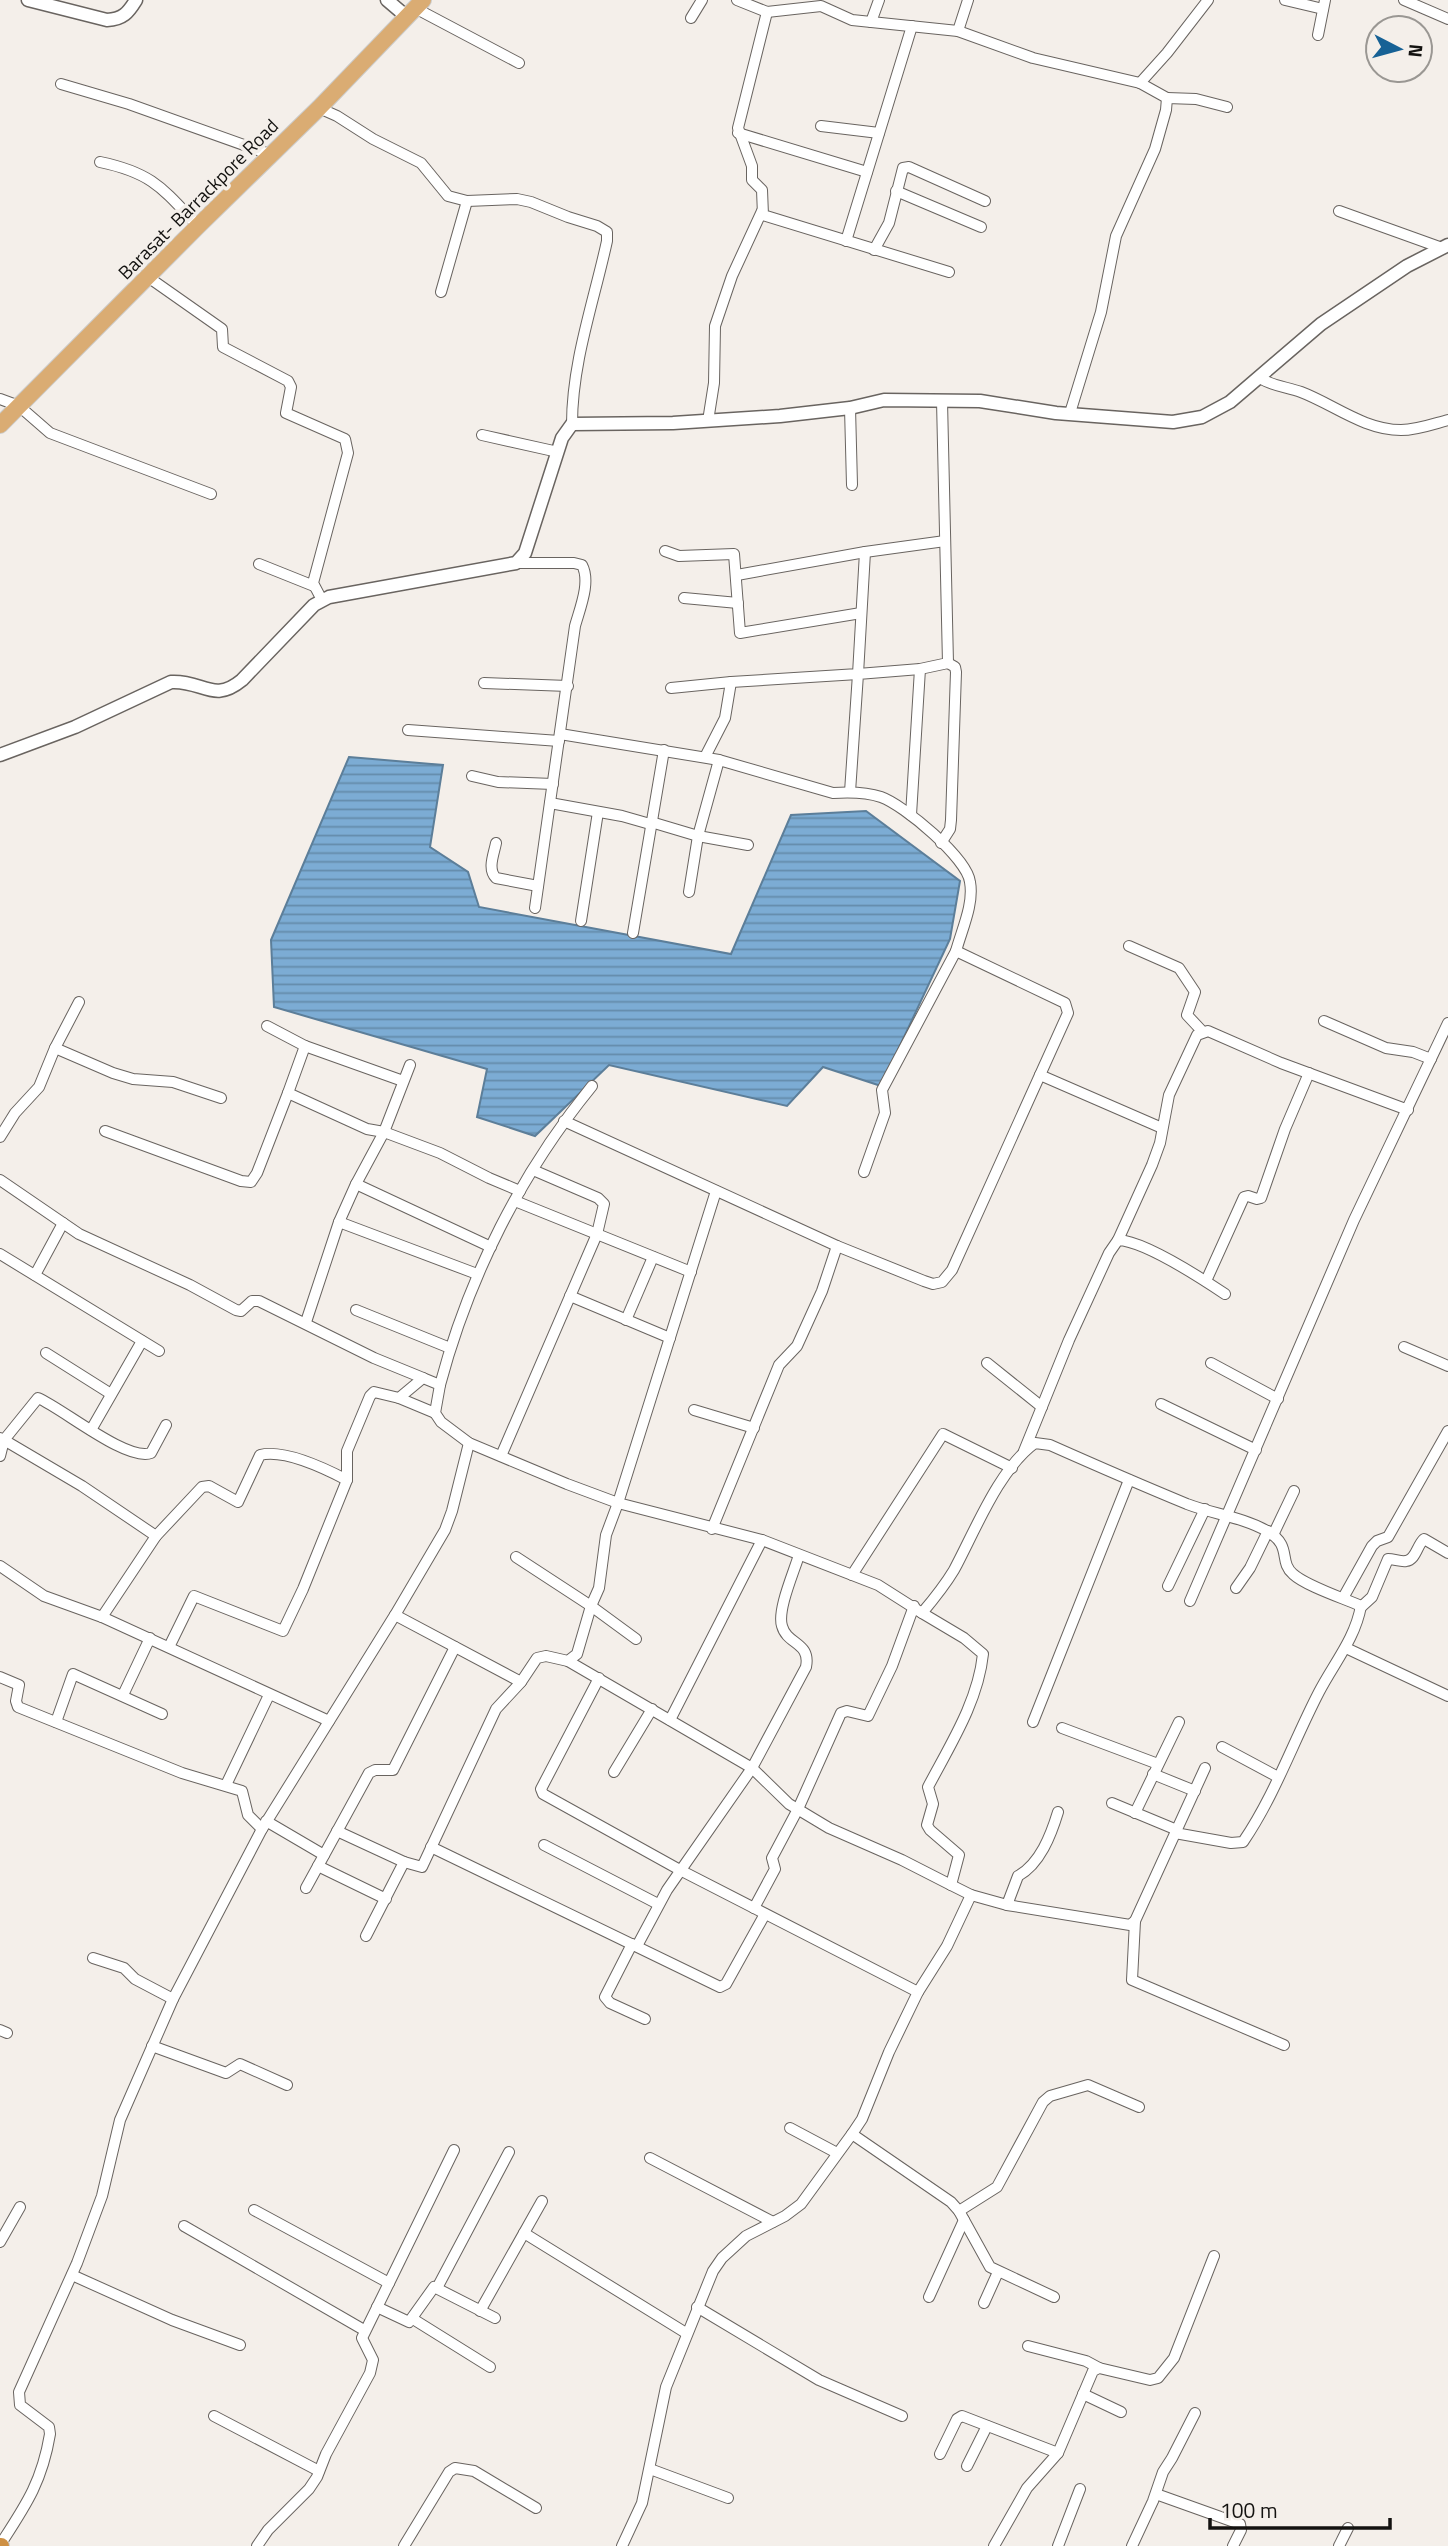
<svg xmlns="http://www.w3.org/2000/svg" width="1448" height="2546" font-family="'Titillium Web',sans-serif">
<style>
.water{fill:url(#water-rules);stroke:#5c7e99;stroke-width:2}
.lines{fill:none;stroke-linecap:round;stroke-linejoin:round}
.minor-casing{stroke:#696460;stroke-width:12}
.tertiary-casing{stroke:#696460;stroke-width:15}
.primary-casing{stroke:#cbcbca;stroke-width:18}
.trunk-casing{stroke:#cbcbca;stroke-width:18}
.minor{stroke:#fff;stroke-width:10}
.tertiary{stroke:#fff;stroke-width:12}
.primary{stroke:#daac73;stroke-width:16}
.trunk{stroke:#ce9044;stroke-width:16}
.labels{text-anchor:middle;stroke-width:7;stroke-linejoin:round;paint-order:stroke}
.street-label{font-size:19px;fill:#131210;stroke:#f4efea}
</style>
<defs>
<pattern id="water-rules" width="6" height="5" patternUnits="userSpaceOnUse" patternTransform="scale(1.75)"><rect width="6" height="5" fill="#7cacd4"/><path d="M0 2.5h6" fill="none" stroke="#648bab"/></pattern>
</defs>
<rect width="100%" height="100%" fill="#f4efea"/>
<path class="water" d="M 349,757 L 443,765 L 430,847 L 468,872 L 479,907 L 731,954 L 791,815 L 866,811 L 960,881 L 950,939 L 881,1086 L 823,1067 L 787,1106 L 609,1065 L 535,1136 L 477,1117 L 487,1069 L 274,1007 L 271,940 Z"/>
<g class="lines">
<g class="minor-casing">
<g id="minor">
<path d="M 737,0 L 767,12 L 821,6 L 852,20 L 958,31 L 1033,58 L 1140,83 L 1167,98"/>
<path d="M 1285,0 L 1323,9"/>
<path d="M 1404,0 L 1448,19"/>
<path d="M 415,8 L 519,63"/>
<path d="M 767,12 L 738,128 L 752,166 L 752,180 L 762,190 L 763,215 L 949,272"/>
<path d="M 691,18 L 702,0"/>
<path d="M 871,22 L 879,0"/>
<path d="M 958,31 L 968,0"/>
<path d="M 1318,35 L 1325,0"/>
<path d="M 1140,83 L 1167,53 L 1208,0"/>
<path d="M 61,84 L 129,104 L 272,155"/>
<path d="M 319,108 L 337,116 L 373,139 L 421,163 L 448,196 L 467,201 L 517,199 L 531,202 L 568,217 L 597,226 L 607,232 L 607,241 C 594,301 572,362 572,424"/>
<path d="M 821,126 L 879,133"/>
<path d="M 738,133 L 867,172"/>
<path d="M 100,162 C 153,173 163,189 198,226"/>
<path d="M 896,191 L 981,227"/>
<path d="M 1339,211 L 1442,248"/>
<path d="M 846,241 L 912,26"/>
<path d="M 874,250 L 889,223 L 903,168 L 909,167 L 985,201"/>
<path d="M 148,277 L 222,329 L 223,347 L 288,381 L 291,387 L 286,413 L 345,439 L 348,453 L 313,583 L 322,600"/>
<path d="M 441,292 L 467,201"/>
<path d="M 1260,378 C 1272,386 1287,387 1301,392 C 1333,404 1364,430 1401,430 C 1417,430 1433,424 1448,420"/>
<path d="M 0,399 L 19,406 L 50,433 L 211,494"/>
<path d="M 850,408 L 852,485"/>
<path d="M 1070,413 L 1101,312 L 1116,236 L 1155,149 L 1166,110 L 1167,98 L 1196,99 L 1227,107"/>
<path d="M 708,421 L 714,383 L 715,326 L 732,276 L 762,211"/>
<path d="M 482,435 L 558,452"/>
<path d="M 665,551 L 679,556 L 734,554 L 740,633 L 861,613"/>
<path d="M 516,563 L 574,563 L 582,565 C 591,582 580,608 575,626 L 535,908"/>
<path d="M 259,564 L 314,586"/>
<path d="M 737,575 L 865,552 L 945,541"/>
<path d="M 684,598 L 738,603"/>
<path d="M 484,683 L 568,686"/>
<path d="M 671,688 L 731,682 L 858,674 L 865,552"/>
<path d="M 408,730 L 559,741"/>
<path d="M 560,734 L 719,760 L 833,793 C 848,792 866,792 881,797 C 904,805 967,858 970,882 C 974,904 962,929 956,951"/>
<path d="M 705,757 L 725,718 L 731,682"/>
<path d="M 472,776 L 498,782 L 553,784"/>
<path d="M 850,792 L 858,674 L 920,669 L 948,663 L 942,401"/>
<path d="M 550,803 L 622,816 L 650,824"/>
<path d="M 911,815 L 920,669"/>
<path d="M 651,822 L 698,836 L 748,845"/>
<path d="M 496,843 C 494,854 487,869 496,878 L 538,886"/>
<path d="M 941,843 L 950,829 L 951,820 L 956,672 L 955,667 L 948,663"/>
<path d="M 689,892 L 698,836 L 719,760"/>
<path d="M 581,921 L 598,812"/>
<path d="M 633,933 L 664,750"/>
<path d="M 1129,946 L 1179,968 L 1195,992 L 1187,1015 L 1202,1031"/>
<path d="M 1324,1021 L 1386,1048 L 1413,1052 L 1431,1059"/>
<path d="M 267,1026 L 305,1046 L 288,1093"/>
<path d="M 305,1046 L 403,1081"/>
<path d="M 55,1048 L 113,1073 L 133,1079 L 173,1082 L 221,1098"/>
<path d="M 1040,1075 L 1162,1128"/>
<path d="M 564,1121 L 837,1246 L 924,1281 L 933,1284 L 942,1282 L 952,1270 L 1068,1013 L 1065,1003 L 956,951 L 882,1090 L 885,1113 L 864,1172"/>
<path d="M 105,1131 L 241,1181 L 251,1182 L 257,1173 L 288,1093 L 367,1129 L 384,1132 L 440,1153 L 489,1178 L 520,1191"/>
<path d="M 0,1137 L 15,1113 L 39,1087 L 55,1048 L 79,1002"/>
<path d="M 0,1180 L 79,1234 L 190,1285 L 236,1310 L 241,1311 L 252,1301 L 259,1301 L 374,1358 L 423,1378"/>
<path d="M 356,1184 L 491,1247"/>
<path d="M 515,1201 L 691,1272"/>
<path d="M 339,1222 L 477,1274"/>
<path d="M 1118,1240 L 1152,1165 L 1160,1143 L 1169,1095 L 1197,1035 L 1208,1031 L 1281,1063 L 1408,1110"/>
<path d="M 0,1254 L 159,1351"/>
<path d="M 35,1275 L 63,1223"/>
<path d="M 1206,1281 L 1244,1197 L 1248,1196 L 1257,1199 L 1261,1198 L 1285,1129 L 1309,1073"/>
<path d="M 570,1296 L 670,1338"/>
<path d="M 356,1310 L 450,1348"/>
<path d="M 626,1320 L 653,1257"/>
<path d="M 306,1322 L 339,1222 L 356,1184 L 384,1132 L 410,1065"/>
<path d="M 1404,1347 L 1448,1366"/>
<path d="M 46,1353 L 111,1394"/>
<path d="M 987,1363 L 1042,1407"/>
<path d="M 1211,1363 L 1278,1399"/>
<path d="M 440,1385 C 469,1276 521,1173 592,1086"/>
<path d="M 399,1398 L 435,1413"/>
<path d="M 1161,1404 L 1256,1450"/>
<path d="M 694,1410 L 754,1428"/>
<path d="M 91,1430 L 142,1341"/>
<path d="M 0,1438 L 4,1440 L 38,1398 C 62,1408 127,1462 151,1453 L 166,1425"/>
<path d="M 1024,1451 L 1069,1340 L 1109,1253 L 1118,1240 C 1145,1241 1201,1278 1225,1294"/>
<path d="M 0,1456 L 4,1440 L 82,1486 L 156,1536"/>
<path d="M 501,1456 L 597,1234 L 604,1204 L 598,1198 L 533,1170"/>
<path d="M 712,1529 L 779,1365 L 797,1346 L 822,1291 L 837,1246"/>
<path d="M 1273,1535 L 1294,1491"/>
<path d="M 516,1557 L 591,1606 L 636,1639"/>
<path d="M 0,1566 L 44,1596 L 102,1617 L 329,1721"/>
<path d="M 852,1575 L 943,1434 L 1012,1468"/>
<path d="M 1168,1586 L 1205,1509"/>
<path d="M 1236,1588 L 1250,1568 L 1268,1531"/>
<path d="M 1343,1598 L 1372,1546 L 1377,1541 L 1388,1537 L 1448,1431"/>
<path d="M 1190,1601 L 1354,1220 L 1448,1023"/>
<path d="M 1360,1608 L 1372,1597 L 1388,1559 C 1394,1559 1401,1562 1406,1561 C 1416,1560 1417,1545 1424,1539 L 1448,1553"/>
<path d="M 395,1615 L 521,1682"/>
<path d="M 102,1617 L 156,1536 L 202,1487 L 209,1486 L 238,1502 L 260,1455 C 284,1449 326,1469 347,1480"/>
<path d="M 169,1647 L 194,1596 L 283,1631 L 303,1589 L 347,1480 L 347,1451 L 370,1396 L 374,1392 L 399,1398 L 423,1378 L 440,1385 L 435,1413 L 441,1422 L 469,1443 L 567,1484 L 618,1503 L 762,1540 L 878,1585 L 922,1613 C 933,1600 945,1585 954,1570 C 975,1531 999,1469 1035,1443 L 1050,1445 C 1095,1465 1141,1485 1187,1504 C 1213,1514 1242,1517 1267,1531 C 1293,1546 1278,1561 1293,1574 C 1306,1586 1343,1598 1361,1606 C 1355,1639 1334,1663 1319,1692 C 1293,1742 1275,1795 1243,1842 L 1231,1843 L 1175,1833"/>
<path d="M 1346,1648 L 1448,1696"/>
<path d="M 568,1661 L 752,1768 L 789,1804 L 829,1828 L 902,1860 L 951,1885 L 959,1855 L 930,1830 L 927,1825 L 933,1804 L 928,1787 C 950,1745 978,1702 983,1654 L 964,1638 L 922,1613"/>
<path d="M 0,1677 L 19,1685 L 16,1701 L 18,1707 L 182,1773 L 242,1791 L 248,1815 L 262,1829"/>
<path d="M 599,1678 L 541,1789 L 543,1794 L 680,1870 L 918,1992"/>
<path d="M 123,1695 L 150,1638"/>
<path d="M 670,1720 L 762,1540"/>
<path d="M 56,1722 L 73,1674 L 162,1714"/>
<path d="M 1033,1722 L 1129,1480"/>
<path d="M 1062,1728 L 1158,1764"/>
<path d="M 1222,1747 L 1278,1777"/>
<path d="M 614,1772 L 652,1709"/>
<path d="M 1153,1774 L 1195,1791"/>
<path d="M 226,1785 L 269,1695"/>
<path d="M 1112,1803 L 1177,1830"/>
<path d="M 1135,1813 L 1179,1722"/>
<path d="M 266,1821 L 324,1855"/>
<path d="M 337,1831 L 404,1862 L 366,1936"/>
<path d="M 544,1845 L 658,1904"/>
<path d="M 431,1847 L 720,1987 L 726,1984 L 765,1914"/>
<path d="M 404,1862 L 422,1867 L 496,1709 L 521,1682 L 537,1658 L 546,1656 L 568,1661 L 577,1654 L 591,1606 L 599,1588 L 606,1535 L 618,1503 L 716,1191"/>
<path d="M 318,1866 L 386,1899"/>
<path d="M 951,1885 L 971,1895 L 1007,1905 L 1018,1876 C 1040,1864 1051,1835 1058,1812"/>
<path d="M 306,1888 L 369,1773 L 375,1770 L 393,1770 L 455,1647"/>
<path d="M 1007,1905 L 1130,1925 L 1135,1921 L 1205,1768"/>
<path d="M 754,1908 L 775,1869 L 772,1858 L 798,1809 L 841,1713 L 847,1711 L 868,1716 L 892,1666 L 914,1606"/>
<path d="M 1135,1921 L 1132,1980 L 1284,2045"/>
<path d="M 632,1944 L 605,1997 L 610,2003 L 645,2019"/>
<path d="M 637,1946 L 667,1890 L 752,1768 L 806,1667 C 811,1642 787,1645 782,1626 C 777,1610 794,1572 799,1555"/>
<path d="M 93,1958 L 124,1968 L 135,1979 L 173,1999"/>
<path d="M 0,2030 L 7,2033"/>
<path d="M 152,2046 L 226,2073 L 240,2064 L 287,2085"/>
<path d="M 790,2128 L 837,2153"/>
<path d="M 852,2134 L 951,2202 L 959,2211 L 990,2267 L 1054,2297"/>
<path d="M 650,2158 L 773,2222"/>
<path d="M 254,2210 L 389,2283 L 362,2338 L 373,2360 L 370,2373 L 326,2454 L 317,2477 L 309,2489 L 268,2530 L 257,2546"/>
<path d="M 959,2211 L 997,2187 L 1043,2102 L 1050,2096 L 1088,2085 L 1139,2107"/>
<path d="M 184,2226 L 364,2330"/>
<path d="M 524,2233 L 686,2333"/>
<path d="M 0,2242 L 20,2207"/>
<path d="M 72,2275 L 172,2320 L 240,2345"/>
<path d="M 389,2283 L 454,2150"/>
<path d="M 437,2288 L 509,2152"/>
<path d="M 929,2297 L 964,2220"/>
<path d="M 984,2303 L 998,2272"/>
<path d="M 377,2307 L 409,2322 L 434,2287 L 495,2318"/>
<path d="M 697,2307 L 819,2380 L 902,2416"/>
<path d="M 480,2311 L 542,2201"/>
<path d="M 413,2319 L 490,2367"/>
<path d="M 1028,2346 L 1086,2361 L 1099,2368"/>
<path d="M 1083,2394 L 1121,2412"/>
<path d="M 214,2416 L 319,2471"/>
<path d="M 940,2454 L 957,2419 L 962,2416 L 1058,2453"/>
<path d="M 967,2466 L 987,2426"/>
<path d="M 650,2469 L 728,2498"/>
<path d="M 1156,2494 L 1240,2524 L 1241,2530 L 1233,2546"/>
<path d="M 0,2545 C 26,2505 42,2482 50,2434 L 49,2427 L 20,2405 L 19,2392 L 77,2263 L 102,2196 L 120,2120 L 173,1999 L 262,1829 L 395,1615 L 445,1530 L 452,1511 L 469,1443"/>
<path d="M 404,2546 L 449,2472 L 455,2468 L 474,2471 L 536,2508"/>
<path d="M 622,2546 L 642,2503 L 666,2387 L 713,2271 L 722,2258 L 746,2236 L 785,2216 L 801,2204 L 852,2134 L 862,2119 L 889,2052 L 918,1992 L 947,1946 L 971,1895"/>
<path d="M 994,2546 L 1027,2488 L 1058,2453 L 1093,2371 L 1099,2368 L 1150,2380 L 1158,2378 L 1174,2358 L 1214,2256"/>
<path d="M 1058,2546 L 1080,2489"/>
<path d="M 1132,2546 L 1153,2501 L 1163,2472 L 1172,2458 L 1195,2413"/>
<path d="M 1339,2546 L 1348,2528"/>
</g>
</g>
<g class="tertiary-casing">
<g id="tertiary">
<path d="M 28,0 L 107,20 C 123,19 128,13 136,0"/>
<path d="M 387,0 L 407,17"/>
<path d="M 0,755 L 75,727 L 171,682 C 203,680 213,704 242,680 L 314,605 L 329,597 L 516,563 L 525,553 L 562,438 L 572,424 L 673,423 L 780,416 L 850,408 L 884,400 L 980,401 L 1056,413 L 1173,422 L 1202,417 L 1230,402 L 1321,324 L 1407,266 L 1448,245"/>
</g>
</g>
<g class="primary-casing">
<path id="primary" d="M 0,425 L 198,226 L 319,108 L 423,0"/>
</g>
<g class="trunk-casing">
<path id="trunk" d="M 0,2546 L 1,2546"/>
</g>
<use href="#minor" class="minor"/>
<use href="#tertiary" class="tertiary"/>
<use href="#primary" class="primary"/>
<use href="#trunk" class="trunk"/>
</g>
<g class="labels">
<g class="street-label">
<text transform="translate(198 199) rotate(-45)" y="7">Barasat- Barrackpore Road</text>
</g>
</g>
<g transform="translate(1399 49) rotate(96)"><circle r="33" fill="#f4efea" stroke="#9a9793" stroke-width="2"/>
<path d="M0-5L12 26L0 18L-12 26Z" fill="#166195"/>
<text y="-10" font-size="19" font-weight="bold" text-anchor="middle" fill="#131210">N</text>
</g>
<path d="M1210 2518v10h180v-10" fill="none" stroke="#131210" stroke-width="3.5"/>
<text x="1220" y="2518" font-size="21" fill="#131210" stroke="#f4efea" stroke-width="5" paint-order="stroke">100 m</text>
</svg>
